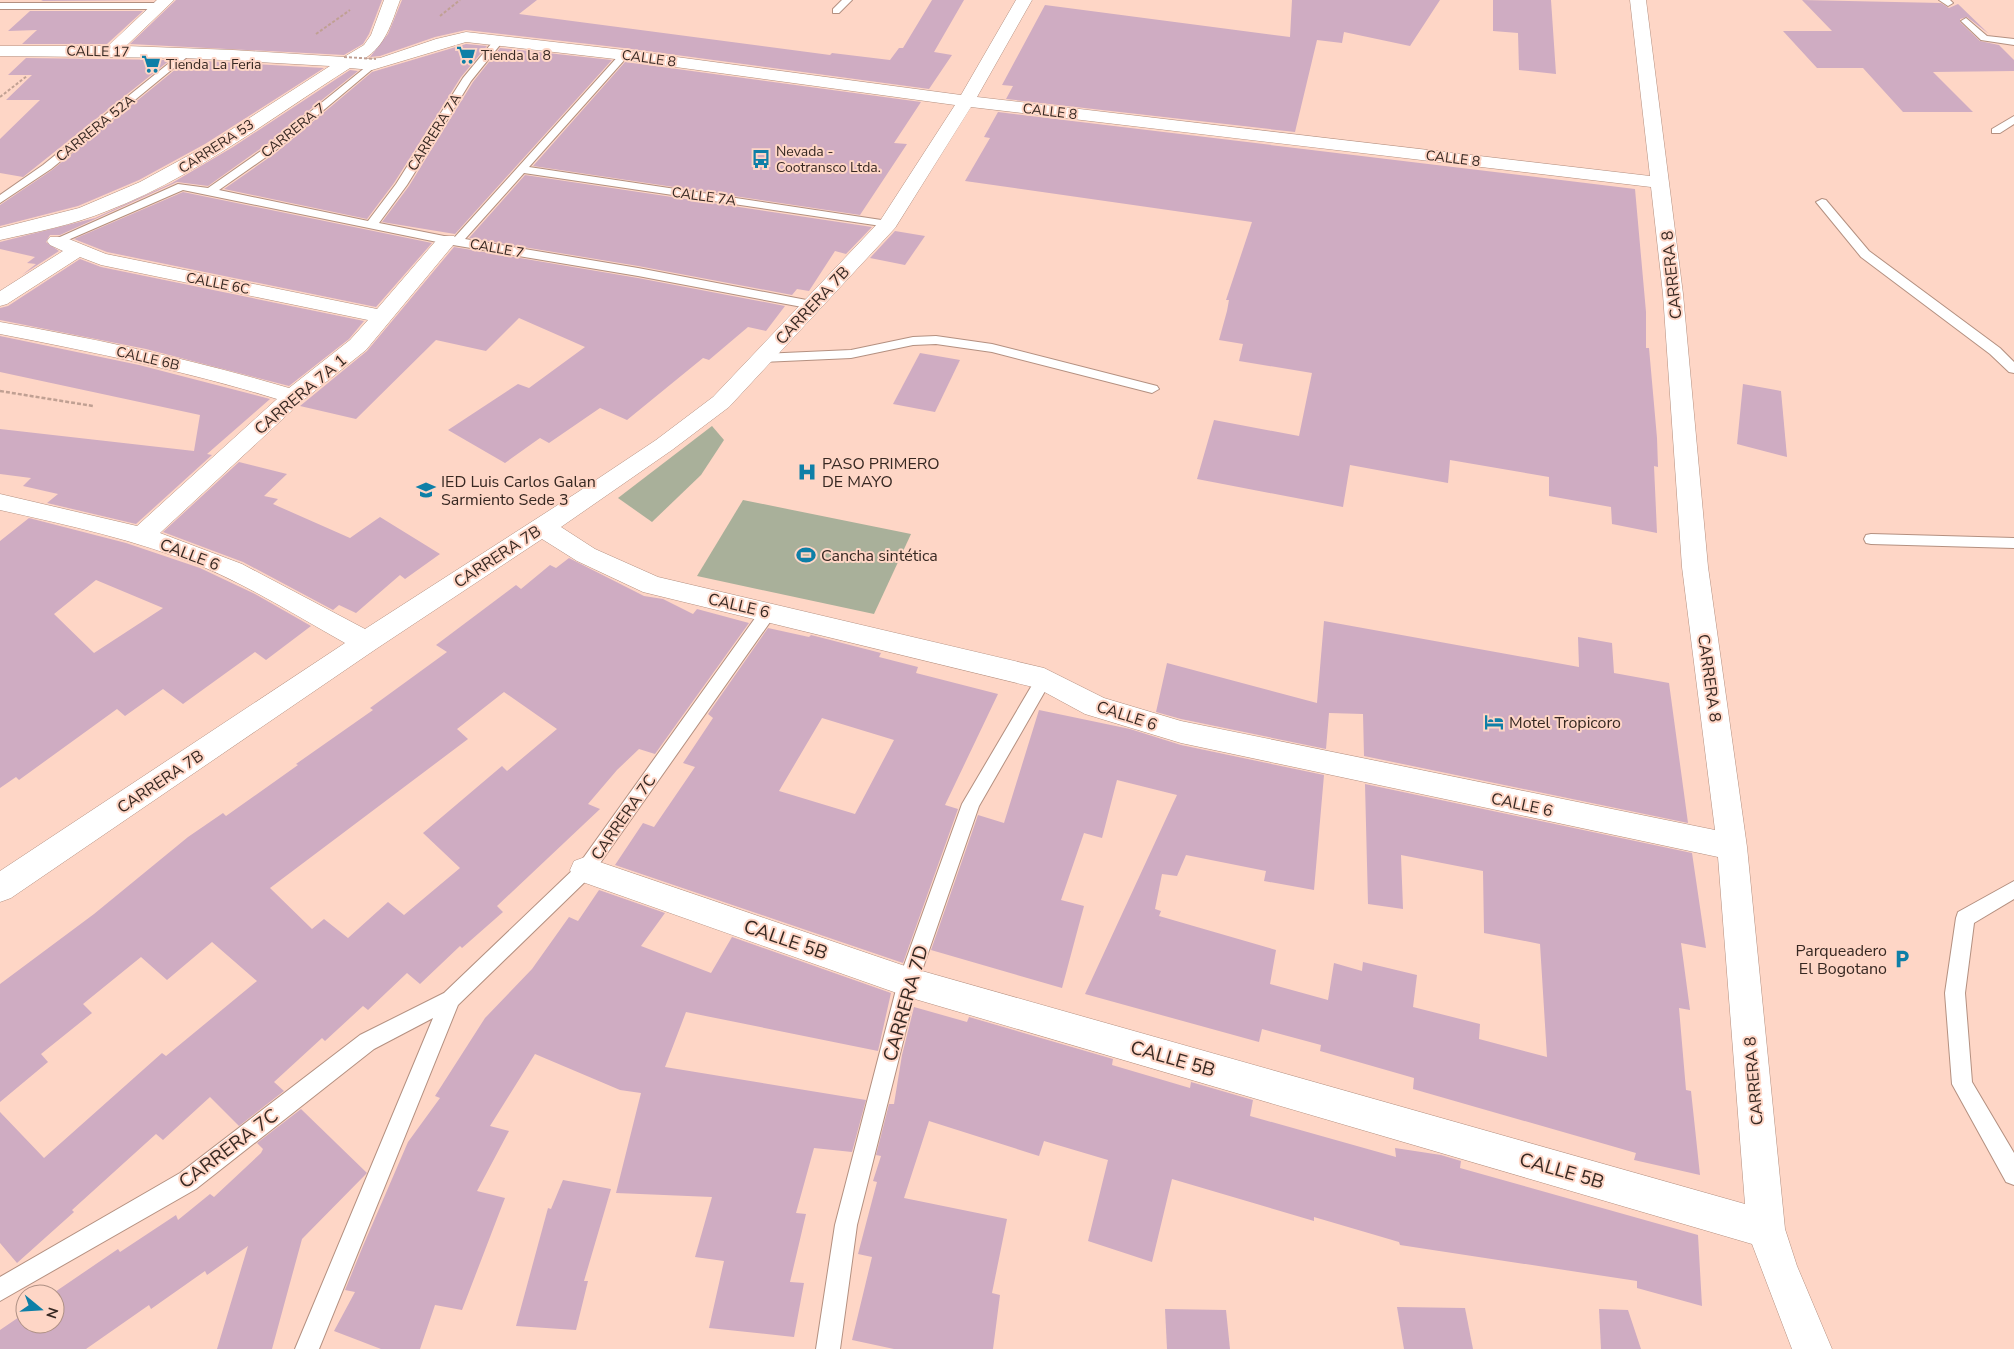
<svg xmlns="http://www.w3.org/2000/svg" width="2014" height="1349" font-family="'Nunito Sans',sans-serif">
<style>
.green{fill:#a9b09a}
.building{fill:#cfacc2;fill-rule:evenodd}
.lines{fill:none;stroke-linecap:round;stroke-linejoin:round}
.service-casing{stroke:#b49080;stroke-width:2}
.minor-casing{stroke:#b49080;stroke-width:1}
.path-far1{stroke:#c0a093;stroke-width:2;stroke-dasharray:3 2;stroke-linecap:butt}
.path{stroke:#c0a093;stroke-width:2.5;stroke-dasharray:4 2;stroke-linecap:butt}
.service{fill:#fff;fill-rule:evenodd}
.minor{fill:#fff;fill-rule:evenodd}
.path-bridge{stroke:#c0a093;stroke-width:2;stroke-dasharray:3 2;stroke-linecap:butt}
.labels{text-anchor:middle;stroke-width:4;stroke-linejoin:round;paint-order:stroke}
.far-street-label{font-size:14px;fill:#372822;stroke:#fed6c6}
.far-poi-label{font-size:14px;fill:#372822;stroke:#fed6c6;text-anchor:start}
.street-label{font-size:16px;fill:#372822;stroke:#fed6c6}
.poi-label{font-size:16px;fill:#372822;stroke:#fed6c6;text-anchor:start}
.near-street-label{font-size:19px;fill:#372822;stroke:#fed6c6}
</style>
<rect width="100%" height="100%" fill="#fed6c6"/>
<g class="green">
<path d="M 712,426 L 724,440 L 701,475 L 652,522 L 618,498 Z"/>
<path d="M 743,500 L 911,534 L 874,614 L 697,576 Z"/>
</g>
<g class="building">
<path d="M 43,0 L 154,0 L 41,1 Z"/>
<path d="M 176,0 L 382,0 L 369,34 L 363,44 L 344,55 L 130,44 Z"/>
<path d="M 402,0 L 537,0 L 519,14 L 830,55 L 832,53 L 890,60 L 899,48 L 903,48 L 932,0 L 964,0 L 934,52 L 952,55 L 929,89 L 624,48 L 466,30 L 435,37 L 380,56 L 370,57 L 388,34 Z"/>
<path d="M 1292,0 L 1440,0 L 1410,46 L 1344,32 L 1342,43 L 1317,40 L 1295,132 L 1006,99 L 1013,86 L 1002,85 L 1045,5 L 1290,37 Z"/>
<path d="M 1493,0 L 1551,0 L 1556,74 L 1519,70 L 1518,33 L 1493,31 Z"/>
<path d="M 1802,0 L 1941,3 L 1949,8 L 1958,4 L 1989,34 L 1967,17 L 1960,19 L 1960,22 L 1980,41 L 1999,45 L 2014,60 L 2014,71 L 1933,72 L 1973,112 L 1903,112 L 1863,68 L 1817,68 L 1783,31 L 1832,31 Z"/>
<path d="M 30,11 L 143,11 L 107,44 L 22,44 L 37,30 L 8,31 Z"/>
<path d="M 466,44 L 487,46 L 461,77 L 394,183 L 367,219 L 224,189 L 277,152 L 372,72 Z"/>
<path d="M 500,48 L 612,60 L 455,234 L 382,222 L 409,186 L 473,82 Z"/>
<path d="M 26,58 L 170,60 L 23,177 L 0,173 L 0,139 L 40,100 L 6,100 L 32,75 L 8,75 Z"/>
<path d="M 187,60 L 324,68 L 205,144 L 139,180 L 78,206 L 0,226 L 0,205 L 52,170 Z"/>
<path d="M 625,62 L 921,102 L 894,143 L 907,144 L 860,215 L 533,166 Z"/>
<path d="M 350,70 L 358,71 L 267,144 L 208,186 L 177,182 L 60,235 L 50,235 L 46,242 L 59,251 L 22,275 L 36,264 L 27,263 L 35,257 L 0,249 L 0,242 L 95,218 L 172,183 L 233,147 Z"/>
<path d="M 998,112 L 1635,189 L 1646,312 L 1646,348 L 1649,348 L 1657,438 L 1658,467 L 1654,466 L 1657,533 L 1612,524 L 1611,507 L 1549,496 L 1549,477 L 1450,460 L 1448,483 L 1350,465 L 1343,507 L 1197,479 L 1214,420 L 1299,436 L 1312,373 L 1239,361 L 1243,344 L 1219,340 L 1227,311 L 1229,300 L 1226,300 L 1252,222 L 965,181 L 990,138 L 984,137 Z"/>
<path d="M 525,175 L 872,227 L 846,254 L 835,251 L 809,291 L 797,289 L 792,295 L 638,266 L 469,238 Z"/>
<path d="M 183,192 L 432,243 L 376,307 L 107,252 L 74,239 Z"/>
<path d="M 895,231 L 925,236 L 905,265 L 870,258 Z"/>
<path d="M 454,247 L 638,278 L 785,306 L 766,331 L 748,327 L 709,360 L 703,358 L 627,420 L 600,408 L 549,443 L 540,438 L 505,463 L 448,430 L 518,384 L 529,388 L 585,347 L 519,318 L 486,351 L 436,340 L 356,419 L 300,406 L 367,351 Z"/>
<path d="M 80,259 L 101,267 L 364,321 L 349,339 L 289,386 L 146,349 L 0,320 L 0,308 L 8,306 Z"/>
<path d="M 0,336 L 139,365 L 270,399 L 207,454 L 212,455 L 136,524 L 47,503 L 58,494 L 23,486 L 31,478 L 0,474 L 0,429 L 194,451 L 200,415 L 0,372 Z"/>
<path d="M 920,353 L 960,360 L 935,412 L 893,404 Z"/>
<path d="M 1743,384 L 1781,391 L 1787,457 L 1737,444 Z"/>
<path d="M 239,462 L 287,474 L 264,496 L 278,499 L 273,504 L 350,538 L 380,517 L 440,554 L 405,579 L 400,575 L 356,613 L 339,605 L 333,610 L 243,562 L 163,532 Z"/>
<path d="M 29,518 L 126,543 L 200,568 L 255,594 L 311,626 L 266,660 L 255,652 L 183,704 L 163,689 L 125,716 L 117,709 L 19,780 L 16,777 L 0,788 L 0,541 ZM 96,580 L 163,608 L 94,653 L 54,614 Z"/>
<path d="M 569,558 L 644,596 L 663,599 L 693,614 L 697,609 L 749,623 L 655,754 L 639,749 L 617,770 L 588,804 L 600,809 L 497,906 L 503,912 L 462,948 L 460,946 L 420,984 L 407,973 L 368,1010 L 363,1006 L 325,1041 L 322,1038 L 274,1082 L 284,1091 L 239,1126 L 210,1097 L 163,1140 L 156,1134 L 72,1210 L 74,1212 L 17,1263 L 0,1243 L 0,1112 L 44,1158 L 162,1053 L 166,1056 L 257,981 L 212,942 L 167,980 L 141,957 L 83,1004 L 92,1013 L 41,1054 L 48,1062 L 0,1102 L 0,984 L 94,914 L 188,837 L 223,813 L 226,816 L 298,765 L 296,764 L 373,710 L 370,708 L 447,652 L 436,645 L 516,585 L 521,589 L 550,565 L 556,568 ZM 504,692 L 557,729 L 507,771 L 502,766 L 423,833 L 460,868 L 404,915 L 388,902 L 348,938 L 324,919 L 312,929 L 270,888 L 468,739 L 457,729 Z"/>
<path d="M 1324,621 L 1579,667 L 1578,637 L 1612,643 L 1614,673 L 1669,683 L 1688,823 L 1364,756 L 1363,714 L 1329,713 L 1326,749 L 1181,719 L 1156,712 L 1167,663 L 1317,703 Z"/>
<path d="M 768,628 L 809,637 L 811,635 L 881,653 L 879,657 L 918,667 L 916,673 L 998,694 L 945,805 L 958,809 L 903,963 L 615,865 L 643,823 L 654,827 L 695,767 L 683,763 L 713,718 L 708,714 ZM 822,718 L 894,740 L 855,814 L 779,791 Z"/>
<path d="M 1039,710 L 1130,729 L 1181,745 L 1324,775 L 1314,890 L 1264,881 L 1266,871 L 1186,855 L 1177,876 L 1162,874 L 1155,909 L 1161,911 L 1159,916 L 1276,950 L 1270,984 L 1328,1000 L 1334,963 L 1362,971 L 1363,962 L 1417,975 L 1413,1007 L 1480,1024 L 1479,1039 L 1547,1057 L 1540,944 L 1484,933 L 1483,871 L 1401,855 L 1403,909 L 1368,904 L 1365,784 L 1692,853 L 1706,948 L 1681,943 L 1690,1010 L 1679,1008 L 1686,1090 L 1691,1091 L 1700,1175 L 1634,1160 L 1636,1153 L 1413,1089 L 1414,1078 L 1320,1051 L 1321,1045 L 1262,1029 L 1259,1042 L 1085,994 L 1177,795 L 1117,780 L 1102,838 L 1084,833 L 1061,900 L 1084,906 L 1062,988 L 931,950 L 978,815 L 1004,823 Z"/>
<path d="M 599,890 L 665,913 L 641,946 L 711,973 L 732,937 L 891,993 L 878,1051 L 686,1012 L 665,1067 L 866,1100 L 852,1152 L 814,1148 L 796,1213 L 806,1214 L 790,1282 L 804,1283 L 794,1337 L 709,1328 L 724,1261 L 695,1257 L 712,1197 L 616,1193 L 641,1093 L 620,1090 L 535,1054 L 490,1126 L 509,1131 L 477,1191 L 505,1198 L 462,1310 L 435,1305 L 420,1349 L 381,1349 L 334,1331 L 355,1292 L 345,1290 L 363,1246 L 408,1142 L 440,1098 L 435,1096 L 485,1018 L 532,969 L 569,917 L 578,921 Z"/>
<path d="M 914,1007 L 967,1022 L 969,1017 L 1113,1059 L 1112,1065 L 1190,1088 L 1191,1082 L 1253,1100 L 1250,1116 L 1396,1157 L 1395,1148 L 1441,1155 L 1461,1161 L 1460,1168 L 1698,1235 L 1702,1306 L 1637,1288 L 1637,1281 L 1400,1245 L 1399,1242 L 1314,1217 L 1314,1221 L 1172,1179 L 1152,1262 L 1088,1241 L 1108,1160 L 1044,1141 L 1039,1156 L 929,1121 L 904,1198 L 1007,1219 L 992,1293 L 1000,1295 L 993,1349 L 894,1349 L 852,1340 L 872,1257 L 858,1254 L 877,1182 L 873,1181 L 881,1156 L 876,1155 L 889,1104 L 894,1104 L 902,1055 Z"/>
<path d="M 301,1109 L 367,1173 L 302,1239 L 272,1349 L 217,1349 L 248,1246 L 207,1275 L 205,1271 L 151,1309 L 149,1305 L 86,1349 L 0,1349 L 0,1330 L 25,1313 L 25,1324 L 55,1324 L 55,1294 L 52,1294 L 118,1249 L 120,1252 L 176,1215 L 178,1220 L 210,1194 L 214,1197 L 261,1153 L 263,1149 L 257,1143 Z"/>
<path d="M 563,1180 L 611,1189 L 584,1281 L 588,1281 L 576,1330 L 516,1326 L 548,1208 L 551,1209 Z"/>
<path d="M 1397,1307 L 1465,1308 L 1473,1349 L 1404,1349 Z"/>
<path d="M 1165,1309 L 1226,1310 L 1230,1349 L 1167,1349 Z"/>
<path d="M 1599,1309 L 1628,1310 L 1641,1349 L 1601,1349 Z"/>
</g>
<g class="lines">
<g class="service-casing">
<g id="service">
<path d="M 842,0 L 852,0 L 839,13 L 833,13 L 833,9 Z"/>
<path d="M 1939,0 L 1950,0 L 1953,3 L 1948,6 Z"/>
<path d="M 0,3 L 159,3 L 164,6 L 159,9 L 0,9 Z"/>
<path d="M 1966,18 L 1987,36 L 2014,39 L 2014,45 L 1981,40 L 1961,21 Z"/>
<path d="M 499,37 L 504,40 L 471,81 L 407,185 L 379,223 L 454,238 L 621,53 L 624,52 L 629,55 L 627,57 L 529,167 L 888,221 L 894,224 L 888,227 L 524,173 L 465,239 L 638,268 L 817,302 L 819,305 L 817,308 L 813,309 L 638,276 L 447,244 L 183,190 L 61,243 L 57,245 L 51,241 L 178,184 L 208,188 L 268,146 L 372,62 L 375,63 L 375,67 L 276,150 L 219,190 L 368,221 L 396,184 L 463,78 L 496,38 Z"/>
<path d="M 184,51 L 192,53 L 51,169 L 0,203 L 0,195 L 43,165 Z"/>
<path d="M 2014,116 L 2014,124 L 2000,133 L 1992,133 L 1992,129 Z"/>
<path d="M 1822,199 L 1826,200 L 1869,251 L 2000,348 L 2014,362 L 2014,373 L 2009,372 L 1990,354 L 1861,257 L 1816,202 Z"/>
<path d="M 936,336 L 992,344 L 1157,386 L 1159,389 L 1152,393 L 992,352 L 936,344 L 913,345 L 851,358 L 762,362 L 756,358 L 762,354 L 851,350 L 913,337 Z"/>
<path d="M 1871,534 L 2014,538 L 2014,548 L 1871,544 L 1866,543 L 1864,539 L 1866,535 Z"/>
<path d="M 769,605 L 775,607 L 777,611 L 775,615 L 591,876 L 458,1005 L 319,1349 L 295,1349 L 433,1018 L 374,1049 L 196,1189 L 0,1301 L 0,1277 L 180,1173 L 360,1035 L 444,993 L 579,864 L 763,607 Z"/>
<path d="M 1044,673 L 1050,675 L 1052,679 L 979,806 L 918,982 L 857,1225 L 840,1349 L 816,1349 L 835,1225 L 898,982 L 962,804 L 1038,675 Z"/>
<path d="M 2014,881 L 2014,899 L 1974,923 L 1965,993 L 1972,1082 L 2014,1153 L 2014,1185 L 2006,1182 L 1952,1084 L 1945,993 L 1956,918 L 1958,912 Z"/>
</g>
</g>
<g class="minor-casing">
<path id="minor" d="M 157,0 L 174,0 L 126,46 L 233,50 L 344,57 L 364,45 L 371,35 L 384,0 L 400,0 C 391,24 386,45 364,59 L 380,58 L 436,39 L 466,32 L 624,50 L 961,95 L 1016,0 L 1032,0 L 977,97 L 1650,176 L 1630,0 L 1646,0 L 1683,294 L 1708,567 L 1747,847 L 1785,1229 L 1797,1266 L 1832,1349 L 1792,1349 L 1752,1244 L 908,997 L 574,879 L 570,870 L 574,861 L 585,857 L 908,967 L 1745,1204 L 1718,857 L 1181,743 L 1085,714 L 1037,688 L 643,592 L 577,561 L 542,539 L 376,649 L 11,898 L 0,902 L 0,871 L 345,643 C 297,616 251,587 201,566 C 136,540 68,525 0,510 L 0,494 L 137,526 L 277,399 C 186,371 93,352 0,334 L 0,322 C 98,339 194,360 289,388 L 350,340 L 368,320 L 101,265 L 80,257 L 7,304 L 0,306 L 0,291 L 63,251 L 50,245 L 47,241 L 50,237 L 64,237 L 106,254 L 377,309 L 440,236 L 454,236 L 457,240 L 454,244 L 366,350 L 301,402 L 160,533 L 242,564 L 365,629 L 578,492 L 656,440 L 713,397 L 880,221 L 955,105 L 624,60 L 466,42 L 372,70 L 350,68 C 271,118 195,177 107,211 C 73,225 36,232 0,240 L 0,228 L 79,208 L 140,182 L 206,146 L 330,66 L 186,58 L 0,56 L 0,46 L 108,46 ZM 971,107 L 1651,187 L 1663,294 L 1682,567 L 1715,830 L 1181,721 L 1104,698 L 1044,668 L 658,577 L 595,549 L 561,527 L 672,450 L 729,407 L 895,228 Z"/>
</g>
<g class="path-far1">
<path d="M 440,16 L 460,0"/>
<path d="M 316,34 L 350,10"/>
<path d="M 0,97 L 27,76"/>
</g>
<path class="path" d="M 0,391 L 93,406"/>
<use href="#service" class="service"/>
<use href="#minor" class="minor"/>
<path class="path-bridge" d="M 344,57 L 376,59"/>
</g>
<defs>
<g id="supermarket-bare" transform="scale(1.5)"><path d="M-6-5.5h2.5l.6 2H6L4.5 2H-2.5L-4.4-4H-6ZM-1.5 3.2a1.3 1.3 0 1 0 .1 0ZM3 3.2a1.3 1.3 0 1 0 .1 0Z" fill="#0e7fa7" stroke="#fed6c6" stroke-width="2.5" paint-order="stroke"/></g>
<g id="bus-bare" transform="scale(1.5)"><path d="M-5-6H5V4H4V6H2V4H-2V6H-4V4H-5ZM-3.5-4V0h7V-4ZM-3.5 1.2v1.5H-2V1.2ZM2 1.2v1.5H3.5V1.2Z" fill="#0e7fa7" stroke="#fed6c6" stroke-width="2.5" paint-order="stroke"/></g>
<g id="hospital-bare" transform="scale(1.5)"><path d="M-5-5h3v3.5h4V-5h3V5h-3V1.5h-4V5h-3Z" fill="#0e7fa7" stroke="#fed6c6" stroke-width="2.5" paint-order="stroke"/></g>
<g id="school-bare" transform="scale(1.5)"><path d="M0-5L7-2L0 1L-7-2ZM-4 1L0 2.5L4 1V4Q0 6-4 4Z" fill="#0e7fa7" stroke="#fed6c6" stroke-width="2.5" paint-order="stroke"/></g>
<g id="stadium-bare" transform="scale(1.5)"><path d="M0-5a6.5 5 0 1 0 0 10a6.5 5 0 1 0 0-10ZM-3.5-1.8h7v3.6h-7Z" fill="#0e7fa7" stroke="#fed6c6" stroke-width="2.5" paint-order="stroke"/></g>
<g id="hotel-bare" transform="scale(1.5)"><path d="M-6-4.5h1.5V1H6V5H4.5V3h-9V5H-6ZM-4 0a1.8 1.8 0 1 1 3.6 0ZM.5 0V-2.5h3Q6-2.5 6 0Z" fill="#0e7fa7" stroke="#fed6c6" stroke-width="2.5" paint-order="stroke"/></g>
<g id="parking-bare" transform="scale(1.5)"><path d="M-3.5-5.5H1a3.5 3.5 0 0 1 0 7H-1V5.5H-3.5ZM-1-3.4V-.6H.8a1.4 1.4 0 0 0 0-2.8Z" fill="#0e7fa7" stroke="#fed6c6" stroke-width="2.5" paint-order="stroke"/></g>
</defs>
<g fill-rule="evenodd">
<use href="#supermarket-bare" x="466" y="55"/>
<use href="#supermarket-bare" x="151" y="64"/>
<use href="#bus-bare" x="761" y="159"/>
<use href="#hospital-bare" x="807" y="472"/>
<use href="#school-bare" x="426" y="490"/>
<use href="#stadium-bare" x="806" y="555"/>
<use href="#hotel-bare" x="1494" y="722"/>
<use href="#parking-bare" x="1902" y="959"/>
</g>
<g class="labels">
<g class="far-street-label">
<text transform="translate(98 51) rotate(1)" y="5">CALLE 17</text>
<text transform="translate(649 58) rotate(8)" y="5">CALLE 8</text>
<text transform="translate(1050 111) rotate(7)" y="5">CALLE 8</text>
<text transform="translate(95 128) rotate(-39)" y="5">CARRERA 52A</text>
<text transform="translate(293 130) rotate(-39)" y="5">CARRERA 7</text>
<text transform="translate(434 132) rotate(-58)" y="5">CARRERA 7A</text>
<text transform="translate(216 146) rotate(-33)" y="5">CARRERA 53</text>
<text transform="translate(1453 158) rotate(7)" y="5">CALLE 8</text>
<text transform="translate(704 196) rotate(8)" y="5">CALLE 7A</text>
<text transform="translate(497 248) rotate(10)" y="5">CALLE 7</text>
<text transform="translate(218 283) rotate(11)" y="5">CALLE 6C</text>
<text transform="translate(148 358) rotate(13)" y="5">CALLE 6B</text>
</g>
<g class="far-poi-label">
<text x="481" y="60">Tienda la 8</text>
<text x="166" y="69">Tienda La Feria</text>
<text x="776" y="156">Nevada -<tspan x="776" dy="16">Cootransco Ltda.</tspan></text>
</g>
<g class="street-label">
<text transform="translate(1671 275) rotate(-96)" y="6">CARRERA 8</text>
<text transform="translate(812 305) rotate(-47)" y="6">CARRERA 7B</text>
<text transform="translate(300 394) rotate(-40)" y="6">CARRERA 7A 1</text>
<text transform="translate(190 554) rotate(21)" y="6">CALLE 6</text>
<text transform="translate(497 556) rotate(-33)" y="6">CARRERA 7B</text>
<text transform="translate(739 605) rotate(13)" y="6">CALLE 6</text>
<text transform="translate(1710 678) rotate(82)" y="6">CARRERA 8</text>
<text transform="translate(1127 715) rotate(18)" y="6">CALLE 6</text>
<text transform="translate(160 781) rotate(-34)" y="6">CARRERA 7B</text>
<text transform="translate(1522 804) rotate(12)" y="6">CALLE 6</text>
<text transform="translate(623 817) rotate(-55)" y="6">CARRERA 7C</text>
<text transform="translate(1753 1081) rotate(-95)" y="6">CARRERA 8</text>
</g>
<g class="poi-label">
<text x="822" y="469">PASO PRIMERO<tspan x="822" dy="18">DE MAYO</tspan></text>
<text x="441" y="487">IED Luis Carlos Galan<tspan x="441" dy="18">Sarmiento Sede 3</tspan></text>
<text x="821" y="561">Cancha sintética</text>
<text x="1509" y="728">Motel Tropicoro</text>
<text x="1887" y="956" text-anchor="end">Parqueadero<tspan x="1887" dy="18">El Bogotano</tspan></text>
</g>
<g class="near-street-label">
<text transform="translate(786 939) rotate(19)" y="7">CALLE 5B</text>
<text transform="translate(905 1003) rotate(-74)" y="7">CARRERA 7D</text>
<text transform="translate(1173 1058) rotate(16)" y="7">CALLE 5B</text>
<text transform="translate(228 1148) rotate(-37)" y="7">CARRERA 7C</text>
<text transform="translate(1562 1170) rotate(16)" y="7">CALLE 5B</text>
</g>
</g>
<g transform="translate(40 1309) rotate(108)"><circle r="24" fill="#fed6c6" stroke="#ae9084"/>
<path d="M0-4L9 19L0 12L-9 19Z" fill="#0e7fa7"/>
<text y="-8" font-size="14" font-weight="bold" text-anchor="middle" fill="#372822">N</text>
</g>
</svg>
